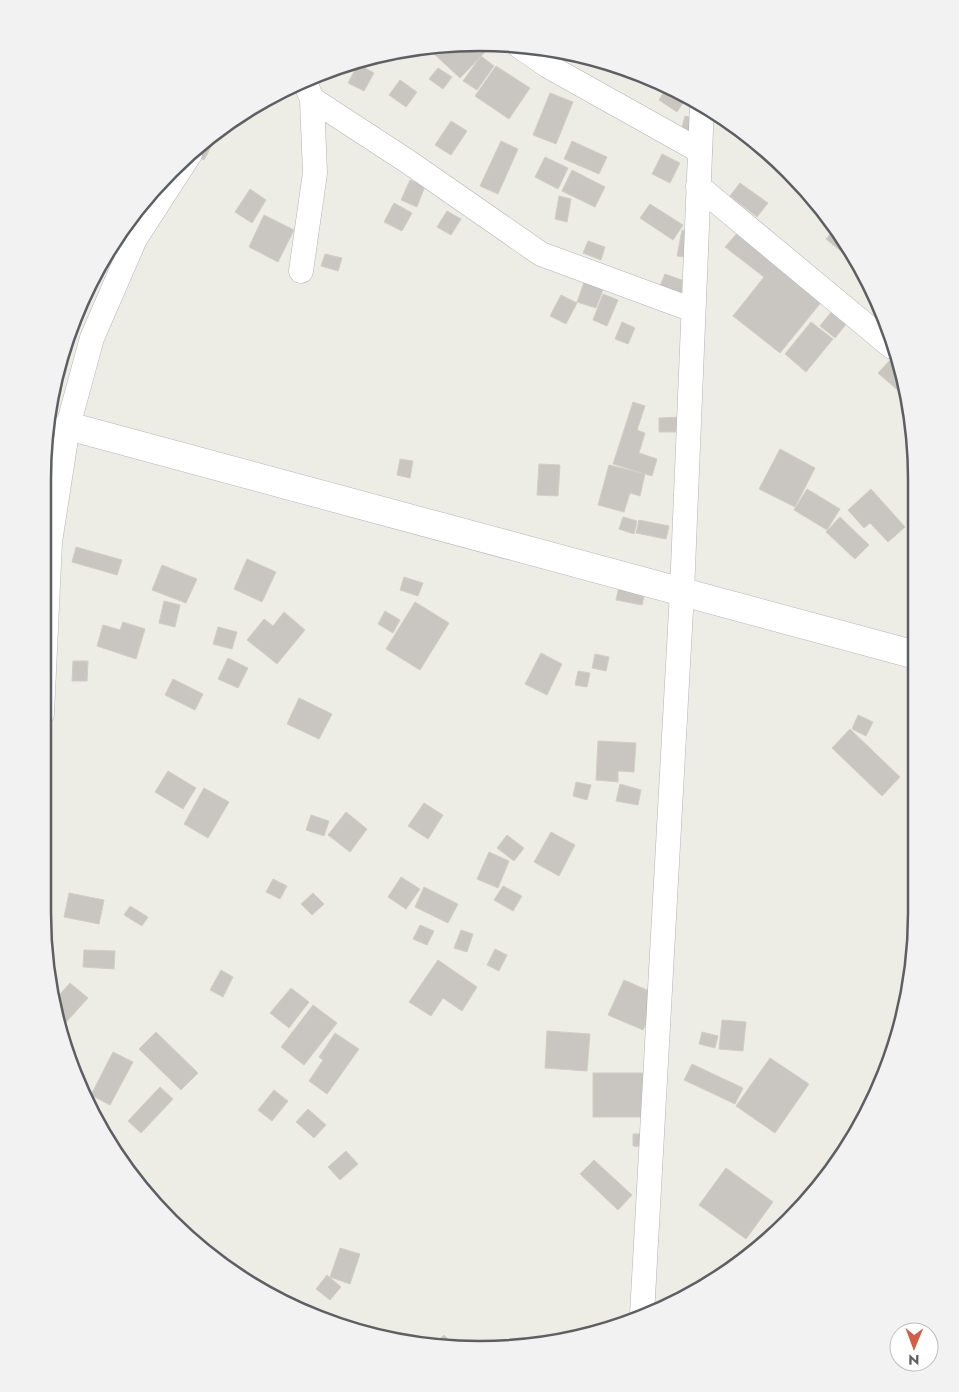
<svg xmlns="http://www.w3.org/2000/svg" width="959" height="1392" font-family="Jost,sans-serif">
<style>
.building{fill:#c9c6c2;stroke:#d1cec4}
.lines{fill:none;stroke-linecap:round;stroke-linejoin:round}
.street-casing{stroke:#b2b4b8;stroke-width:25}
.secondary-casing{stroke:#b4b6ba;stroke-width:29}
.street{stroke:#fff;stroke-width:24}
.secondary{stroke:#fff;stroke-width:28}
.rim{fill:none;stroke:#5d5f63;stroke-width:2.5}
</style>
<rect width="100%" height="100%" fill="#edece5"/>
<g class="building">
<path d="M 480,43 L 488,49 L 460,78 L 431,51 L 435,47 Z"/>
<path d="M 481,56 L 494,66 L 477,90 L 463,81 Z"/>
<path d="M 358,64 L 374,73 L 364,91 L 348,83 Z"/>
<path d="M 496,66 L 530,88 L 509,119 L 475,96 Z"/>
<path d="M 438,68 L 452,77 L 443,89 L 429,79 Z"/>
<path d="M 400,80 L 417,92 L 406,107 L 389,95 Z"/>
<path d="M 667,87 L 686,98 L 677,112 L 659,100 Z"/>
<path d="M 550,93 L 573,102 L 556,144 L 533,135 Z"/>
<path d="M 685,116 L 701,120 L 695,142 L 679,138 Z"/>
<path d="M 451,121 L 467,131 L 451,155 L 435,145 Z"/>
<path d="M 209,139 L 214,141 L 204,160 L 191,153 Z"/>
<path d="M 501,141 L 518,149 L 498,194 L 480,186 Z"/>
<path d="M 572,141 L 607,157 L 599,174 L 564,159 Z"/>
<path d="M 662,154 L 680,163 L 670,183 L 652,174 Z"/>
<path d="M 545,157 L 568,168 L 558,189 L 535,177 Z"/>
<path d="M 572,170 L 605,187 L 595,207 L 562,191 Z"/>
<path d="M 410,180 L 425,186 L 417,207 L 401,200 Z"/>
<path d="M 740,183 L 768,203 L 757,217 L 730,196 Z"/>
<path d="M 250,189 L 266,200 L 252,223 L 235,212 Z"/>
<path d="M 559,196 L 571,199 L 567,222 L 555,219 Z"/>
<path d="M 394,203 L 412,213 L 402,231 L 384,222 Z"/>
<path d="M 650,204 L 683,225 L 673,240 L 640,218 Z"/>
<path d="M 447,211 L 461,219 L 451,235 L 437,227 Z"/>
<path d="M 264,215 L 294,230 L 278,262 L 249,247 Z"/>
<path d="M 682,230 L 696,233 L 691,258 L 677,256 Z"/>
<path d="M 738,232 L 823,300 L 780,353 L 733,316 L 764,277 L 725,247 Z"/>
<path d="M 832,232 L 850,256 L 849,258 L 826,239 Z"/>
<path d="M 588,241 L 605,247 L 601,260 L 583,253 Z"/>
<path d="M 325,254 L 342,258 L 338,271 L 321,266 Z"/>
<path d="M 665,274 L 693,284 L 688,298 L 659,288 Z"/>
<path d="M 585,280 L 604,287 L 596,308 L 577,302 Z"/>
<path d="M 603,294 L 618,300 L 607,326 L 593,320 Z"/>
<path d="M 561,295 L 577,303 L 566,324 L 550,316 Z"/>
<path d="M 832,311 L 847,323 L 835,338 L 820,326 Z"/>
<path d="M 622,322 L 635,328 L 628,344 L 615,339 Z"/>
<path d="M 811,322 L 833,339 L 806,372 L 785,354 Z"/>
<path d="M 892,358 L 897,362 L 909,400 L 878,373 Z"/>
<path d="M 633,402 L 645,406 L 637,430 L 645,433 L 639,453 L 657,459 L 652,476 L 613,464 Z"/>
<path d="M 683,417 L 683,432 L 659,432 L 659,418 Z"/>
<path d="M 780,449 L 815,468 L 795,507 L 759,489 Z"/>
<path d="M 400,459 L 413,461 L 410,478 L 397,475 Z"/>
<path d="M 539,464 L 560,465 L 558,496 L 537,495 Z"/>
<path d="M 609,465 L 645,474 L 640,496 L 630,493 L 624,512 L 598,505 Z"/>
<path d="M 807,489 L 840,509 L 827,530 L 794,510 Z"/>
<path d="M 871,489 L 905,527 L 888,542 L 870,523 L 864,528 L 848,510 Z"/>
<path d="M 623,517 L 637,521 L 634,534 L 619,529 Z"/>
<path d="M 840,517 L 869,545 L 855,559 L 826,532 Z"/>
<path d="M 639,520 L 669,526 L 666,539 L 636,533 Z"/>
<path d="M 76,547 L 122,560 L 117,575 L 72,562 Z"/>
<path d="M 247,559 L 276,572 L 262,602 L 234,589 Z"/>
<path d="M 162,565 L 197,579 L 186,603 L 152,590 Z"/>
<path d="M 404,577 L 423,583 L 418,596 L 400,590 Z"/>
<path d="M 621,578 L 647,584 L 642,605 L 616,600 Z"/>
<path d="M 164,601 L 180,605 L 175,627 L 159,623 Z"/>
<path d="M 415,602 L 449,623 L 420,670 L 386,649 Z"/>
<path d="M 385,611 L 400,620 L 393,633 L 378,624 Z"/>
<path d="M 284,612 L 305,630 L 277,664 L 247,640 L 264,619 L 273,626 Z"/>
<path d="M 123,622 L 145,629 L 136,659 L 97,646 L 103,625 L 120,630 Z"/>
<path d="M 218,627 L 237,632 L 232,649 L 213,644 Z"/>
<path d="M 541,653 L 562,664 L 547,695 L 525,684 Z"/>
<path d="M 595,654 L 609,657 L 606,671 L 592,668 Z"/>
<path d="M 228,658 L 248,668 L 238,688 L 218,679 Z"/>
<path d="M 73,661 L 88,661 L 87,681 L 72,681 Z"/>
<path d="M 578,671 L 590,673 L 587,687 L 575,685 Z"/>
<path d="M 173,679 L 203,694 L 195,710 L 165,695 Z"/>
<path d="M 299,698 L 332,714 L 319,739 L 287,724 Z"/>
<path d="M 858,715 L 873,722 L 866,736 L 852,729 Z"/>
<path d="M 850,729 L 900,777 L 882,796 L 832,748 Z"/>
<path d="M 598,741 L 636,743 L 634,772 L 618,771 L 618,782 L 596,780 Z"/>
<path d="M 168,771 L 196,788 L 183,809 L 155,792 Z"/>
<path d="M 576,782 L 591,785 L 587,800 L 573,796 Z"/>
<path d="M 620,784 L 641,790 L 638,805 L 616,801 Z"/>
<path d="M 204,788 L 229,802 L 208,838 L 184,824 Z"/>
<path d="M 424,803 L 443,815 L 428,839 L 408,826 Z"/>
<path d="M 346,812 L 367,829 L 350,852 L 328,835 Z"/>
<path d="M 311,815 L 329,821 L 324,836 L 306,830 Z"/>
<path d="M 551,832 L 575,845 L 559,876 L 534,862 Z"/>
<path d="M 507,835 L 524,848 L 514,861 L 497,848 Z"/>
<path d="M 489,852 L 509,861 L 498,888 L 477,879 Z"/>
<path d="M 401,877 L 420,889 L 406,909 L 388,897 Z"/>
<path d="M 273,879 L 287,886 L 280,899 L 266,892 Z"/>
<path d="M 503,886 L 522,896 L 513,911 L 494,900 Z"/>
<path d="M 424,887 L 458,904 L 448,923 L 415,907 Z"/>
<path d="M 69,893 L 104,900 L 99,924 L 64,917 Z"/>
<path d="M 313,893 L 324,904 L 312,915 L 301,904 Z"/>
<path d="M 130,906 L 148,917 L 142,926 L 124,915 Z"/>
<path d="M 420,925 L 434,931 L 427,945 L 413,939 Z"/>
<path d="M 461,930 L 473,934 L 467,952 L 454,948 Z"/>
<path d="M 495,949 L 507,955 L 499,971 L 487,965 Z"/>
<path d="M 84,950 L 115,951 L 114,969 L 83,967 Z"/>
<path d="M 438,960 L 477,987 L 462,1011 L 443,998 L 431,1016 L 409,1002 Z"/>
<path d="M 221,970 L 233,977 L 223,997 L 210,990 Z"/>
<path d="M 624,980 L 658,995 L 643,1030 L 608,1015 Z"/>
<path d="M 70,983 L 88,998 L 59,1030 L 54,1001 Z"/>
<path d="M 291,988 L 309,1002 L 289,1028 L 270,1013 Z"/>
<path d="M 313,1005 L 337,1023 L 304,1065 L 281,1047 Z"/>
<path d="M 722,1020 L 746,1022 L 743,1051 L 719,1049 Z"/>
<path d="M 547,1031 L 590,1034 L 587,1071 L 545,1068 Z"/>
<path d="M 156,1032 L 198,1073 L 181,1090 L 139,1049 Z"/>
<path d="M 702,1032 L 718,1036 L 715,1048 L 699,1044 Z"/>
<path d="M 335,1033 L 359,1049 L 327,1094 L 309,1081 L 323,1060 L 319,1057 Z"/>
<path d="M 113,1052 L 133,1062 L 110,1105 L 91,1095 Z"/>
<path d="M 770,1058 L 809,1084 L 775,1133 L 736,1106 Z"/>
<path d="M 692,1064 L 743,1088 L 735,1104 L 684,1080 Z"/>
<rect x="593" y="1073" width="52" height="44"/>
<path d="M 160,1087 L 173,1099 L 141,1133 L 128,1121 Z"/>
<path d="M 274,1090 L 288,1101 L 272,1121 L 258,1110 Z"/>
<path d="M 308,1109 L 326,1125 L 314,1138 L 296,1122 Z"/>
<path d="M 633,1134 L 647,1134 L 646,1147 L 633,1146 Z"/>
<path d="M 346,1151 L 358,1164 L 340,1180 L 328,1167 Z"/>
<path d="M 594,1160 L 632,1195 L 618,1210 L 580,1174 Z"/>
<path d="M 726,1168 L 773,1202 L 746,1239 L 699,1205 Z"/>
<path d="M 340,1248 L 360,1254 L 350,1284 L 330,1277 Z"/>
<path d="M 327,1275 L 341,1287 L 330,1300 L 316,1289 Z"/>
<path d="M 444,1335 L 453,1345 L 433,1345 Z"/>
</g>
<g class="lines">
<g class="street-casing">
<g id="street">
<path d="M 519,46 L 548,66 L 700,151"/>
<path d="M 312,99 L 407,161 L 541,254 L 693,310"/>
<path d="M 698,186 L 892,347"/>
<path d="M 301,271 L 315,173 L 312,99 L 304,80"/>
<path d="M 42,714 L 50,542 L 68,426 L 92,338 L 135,239 L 190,154"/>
<path d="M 642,1315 L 682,592 L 702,105"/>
</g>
</g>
<g class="secondary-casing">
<path id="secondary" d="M 68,426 L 916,655"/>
</g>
<use href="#street" class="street"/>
<use href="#secondary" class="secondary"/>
</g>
<path d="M0 0H959V1392H0ZM479 51H480A428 428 0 0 1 908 479V913A428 428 0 0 1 480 1341H479A428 428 0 0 1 51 913V479A428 428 0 0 1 479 51Z" fill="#f2f2f3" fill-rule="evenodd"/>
<path class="rim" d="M479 51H480A428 428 0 0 1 908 479V913A428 428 0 0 1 480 1341H479A428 428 0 0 1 51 913V479A428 428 0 0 1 479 51Z"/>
<g transform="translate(914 1347) rotate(181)"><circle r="24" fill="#ffffff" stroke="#bebfc1"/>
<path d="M0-4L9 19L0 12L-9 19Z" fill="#d45e45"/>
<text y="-8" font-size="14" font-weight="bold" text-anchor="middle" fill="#5d5f63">N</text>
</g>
</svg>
